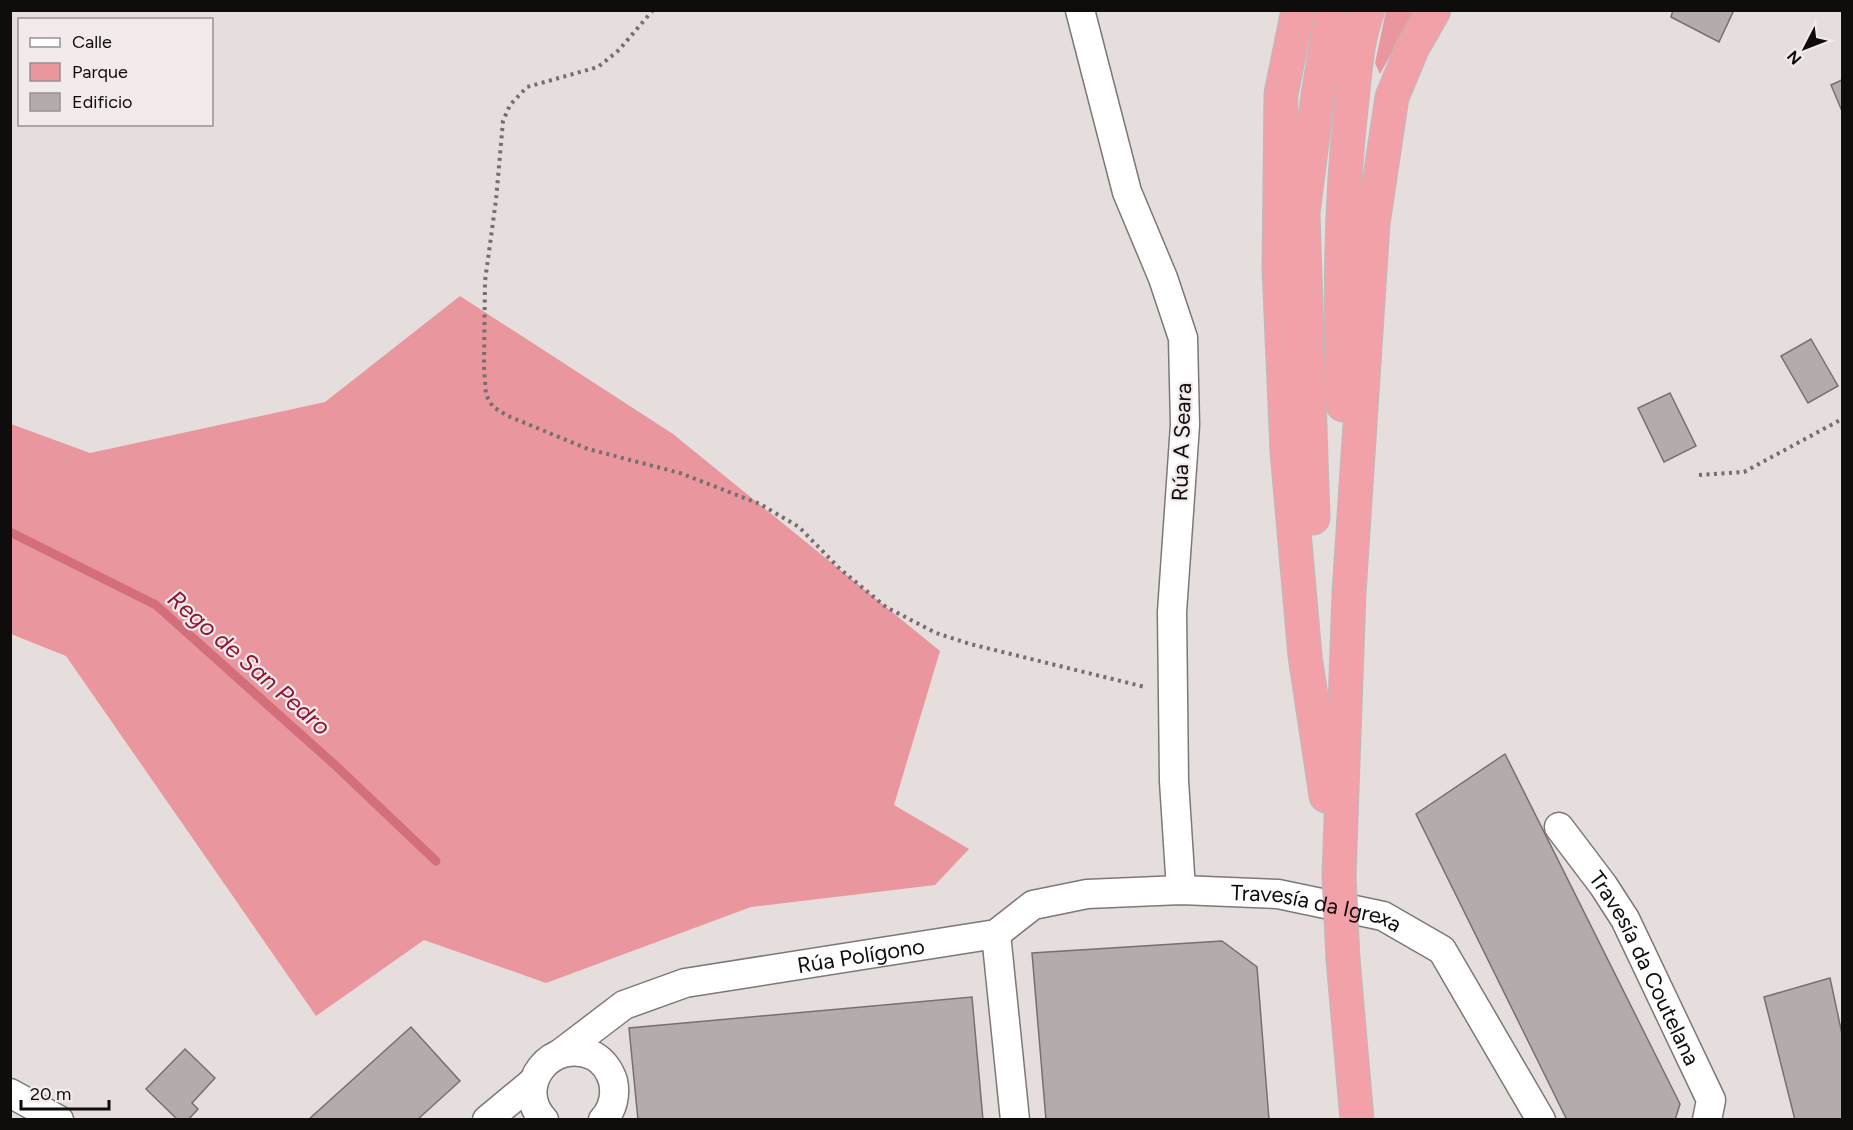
<svg xmlns="http://www.w3.org/2000/svg" width="1853" height="1130" font-family="Figtree,sans-serif">
<style>
.green{fill:#e9969e}
.lines{fill:none;stroke-linecap:round;stroke-linejoin:round}
.stream{stroke:#d26f7a;stroke-width:9}
.building{fill:#b4acac;stroke:#776f70;stroke-width:1.5}
.minor-casing{stroke:#7f7777;stroke-width:31}
.highway-casing{stroke:#bcbbbb;stroke-width:35}
.path{stroke:#746e6e;stroke-width:4;stroke-dasharray:3 4.5;stroke-linecap:butt}
.minor{stroke:#fff;stroke-width:28}
.highway{stroke:#f2a1a8;stroke-width:33}
.highway-bridge-casing{stroke:#bcbbbb;stroke-width:35;stroke-linecap:butt}
.highway-bridge{stroke:#f2a1a8;stroke-width:33}
.labels{text-anchor:middle;stroke-width:4.5;stroke-linejoin:round;paint-order:stroke}
.street-label{font-size:22px;fill:#0f0c0c;stroke:#f3eaeb}
.water-label{font-size:24px;font-style:italic;fill:#8e1433;stroke:#f3eaeb}
</style>
<rect width="100%" height="100%" fill="#e6dddd"/>
<g class="green">
<path d="M 1386,11 L 1415,11 L 1380,74 L 1375,63 Z"/>
<path d="M 460,296 L 673,434 L 940,651 L 894,805 L 969,849 L 935,885 L 751,907 L 546,983 L 424,940 L 316,1016 L 66,656 L 11,634 L 11,424 L 90,453 L 325,402 Z"/>
</g>
<g class="lines">
<path class="stream" d="M 10,532 L 156,605 L 335,765 L 436,861"/>
</g>
<g class="building">
<path d="M 1673,10 L 1734,10 L 1719,42 L 1671,17 Z"/>
<path d="M 1842,80 L 1842,111 L 1831,85 Z"/>
<path d="M 1811,339 L 1838,386 L 1808,403 L 1781,356 Z"/>
<path d="M 1670,393 L 1696,446 L 1664,462 L 1638,408 Z"/>
<path d="M 1505,754 L 1680,1104 L 1675,1120 L 1567,1120 L 1416,814 Z"/>
<path d="M 1222,941 L 1257,967 L 1269,1120 L 1046,1120 L 1032,953 Z"/>
<path d="M 1830,978 L 1842,1034 L 1842,1120 L 1795,1120 L 1764,997 Z"/>
<path d="M 972,997 L 983,1120 L 638,1120 L 629,1028 Z"/>
<path d="M 411,1027 L 460,1081 L 439,1100 L 417,1120 L 308,1120 Z"/>
<path d="M 185,1049 L 215,1078 L 192,1103 L 198,1109 L 188,1120 L 178,1120 L 146,1089 Z"/>
</g>
<g class="lines">
<g class="minor-casing">
<g id="minor">
<path d="M 1080,10 L 1127,192 L 1163,278 L 1183,338 L 1185,425 L 1172,612 L 1174,781 L 1181,890"/>
<path id="s1" d="M 1559,827 L 1603,885 L 1625,919 L 1711,1100 L 1707,1120"/>
<path d="M 996,934 L 1015,1120"/>
<path id="s2" d="M 561,1053 L 624,1005 L 685,983 L 996,934 L 1033,905 L 1087,894 L 1181,890 L 1278,894 L 1383,916 L 1442,950 L 1541,1120"/>
<path d="M 10,1093 L 59,1120"/>
<path d="M 487,1120 L 534,1081"/>
<path d="M 544,1120 C 512,1086 552,1036 594,1056 C 603,1061 610,1071 613,1081 C 616,1095 613,1109 603,1120"/>
</g>
</g>
<g class="highway-casing">
<g id="highway">
<path d="M 1298,10 L 1281,94 L 1279,268 L 1287,452 L 1305,656 L 1326,796"/>
<path d="M 1343,405 C 1340,306 1340,207 1351,109 C 1355,75 1356,42 1368,10"/>
<path d="M 1313,518 L 1303,213 L 1318,95 L 1332,10"/>
<path d="M 1339,876 L 1349,593 L 1373,224 L 1392,97 L 1412,49 L 1434,10"/>
<path d="M 1343,959 L 1357,1120"/>
</g>
</g>
<g class="path">
<path d="M 653,10 L 619,50 L 598,67 L 527,87 L 510,105 L 503,121 L 496,200 L 485,281 L 484,367 L 486,395 L 493,407 L 508,416 L 588,449 L 680,473 L 760,504 L 799,527 L 840,569 L 886,607 L 936,633 L 970,644 L 1145,687"/>
<path d="M 1699,475 L 1744,472 L 1842,419"/>
</g>
<use href="#minor" class="minor"/>
<use href="#highway" class="highway"/>
<g class="highway-bridge-casing">
<path id="highway-bridge" d="M 1339,876 L 1343,959"/>
</g>
<use href="#highway-bridge" class="highway-bridge"/>
</g>
<g class="labels">
<g class="street-label">
<text transform="translate(1181 442) rotate(-88)" y="8">Rúa A Seara</text>
<text dy="8" stroke="none"><textPath href="#s2" startOffset="792">Travesía da Igrexa</textPath></text>
<text dy="8" stroke="none"><textPath href="#s2" startOffset="322">Rúa Polígono</textPath></text>
<text dy="8" stroke="none"><textPath href="#s1" startOffset="166">Travesía da Coutelana</textPath></text>
</g>
<g class="water-label">
<text transform="translate(249 663) rotate(41)" y="8">Rego de San Pedro</text>
</g>
</g>
<rect width="1853" height="1130" fill="none" stroke="#0f0c0c" stroke-width="24"/>
<rect x="18" y="18" width="195" height="108" fill="#f3eaeb" stroke="#989192" stroke-width="1.5"/>
<rect x="30" y="38" width="30" height="9" fill="#ffffff" stroke="#989192" stroke-width="1.5"/>
<text x="72" y="48" font-size="18" fill="#0f0c0c">Calle</text>
<rect x="30" y="63" width="30" height="18" fill="#e9969e" stroke="#989192" stroke-width="1.5"/>
<text x="72" y="78" font-size="18" fill="#0f0c0c">Parque</text>
<rect x="30" y="93" width="30" height="18" fill="#b4acac" stroke="#989192" stroke-width="1.5"/>
<text x="72" y="108" font-size="18" fill="#0f0c0c">Edificio</text>
<g transform="translate(1805 48) rotate(228)" stroke="#f3eaeb" stroke-width="4.5" paint-order="stroke">
<path d="M0-4.5L10 22L0 15L-10 22Z" fill="#0f0c0c"/>
<text y="-9" font-size="16" font-weight="bold" text-anchor="middle" fill="#0f0c0c">N</text>
</g>
<path d="M21 1100v9h88v-9" fill="none" stroke="#0f0c0c" stroke-width="3"/>
<text x="30" y="1100" font-size="18" fill="#0f0c0c" stroke="#f3eaeb" stroke-width="4.5" paint-order="stroke">20 m</text>
</svg>
